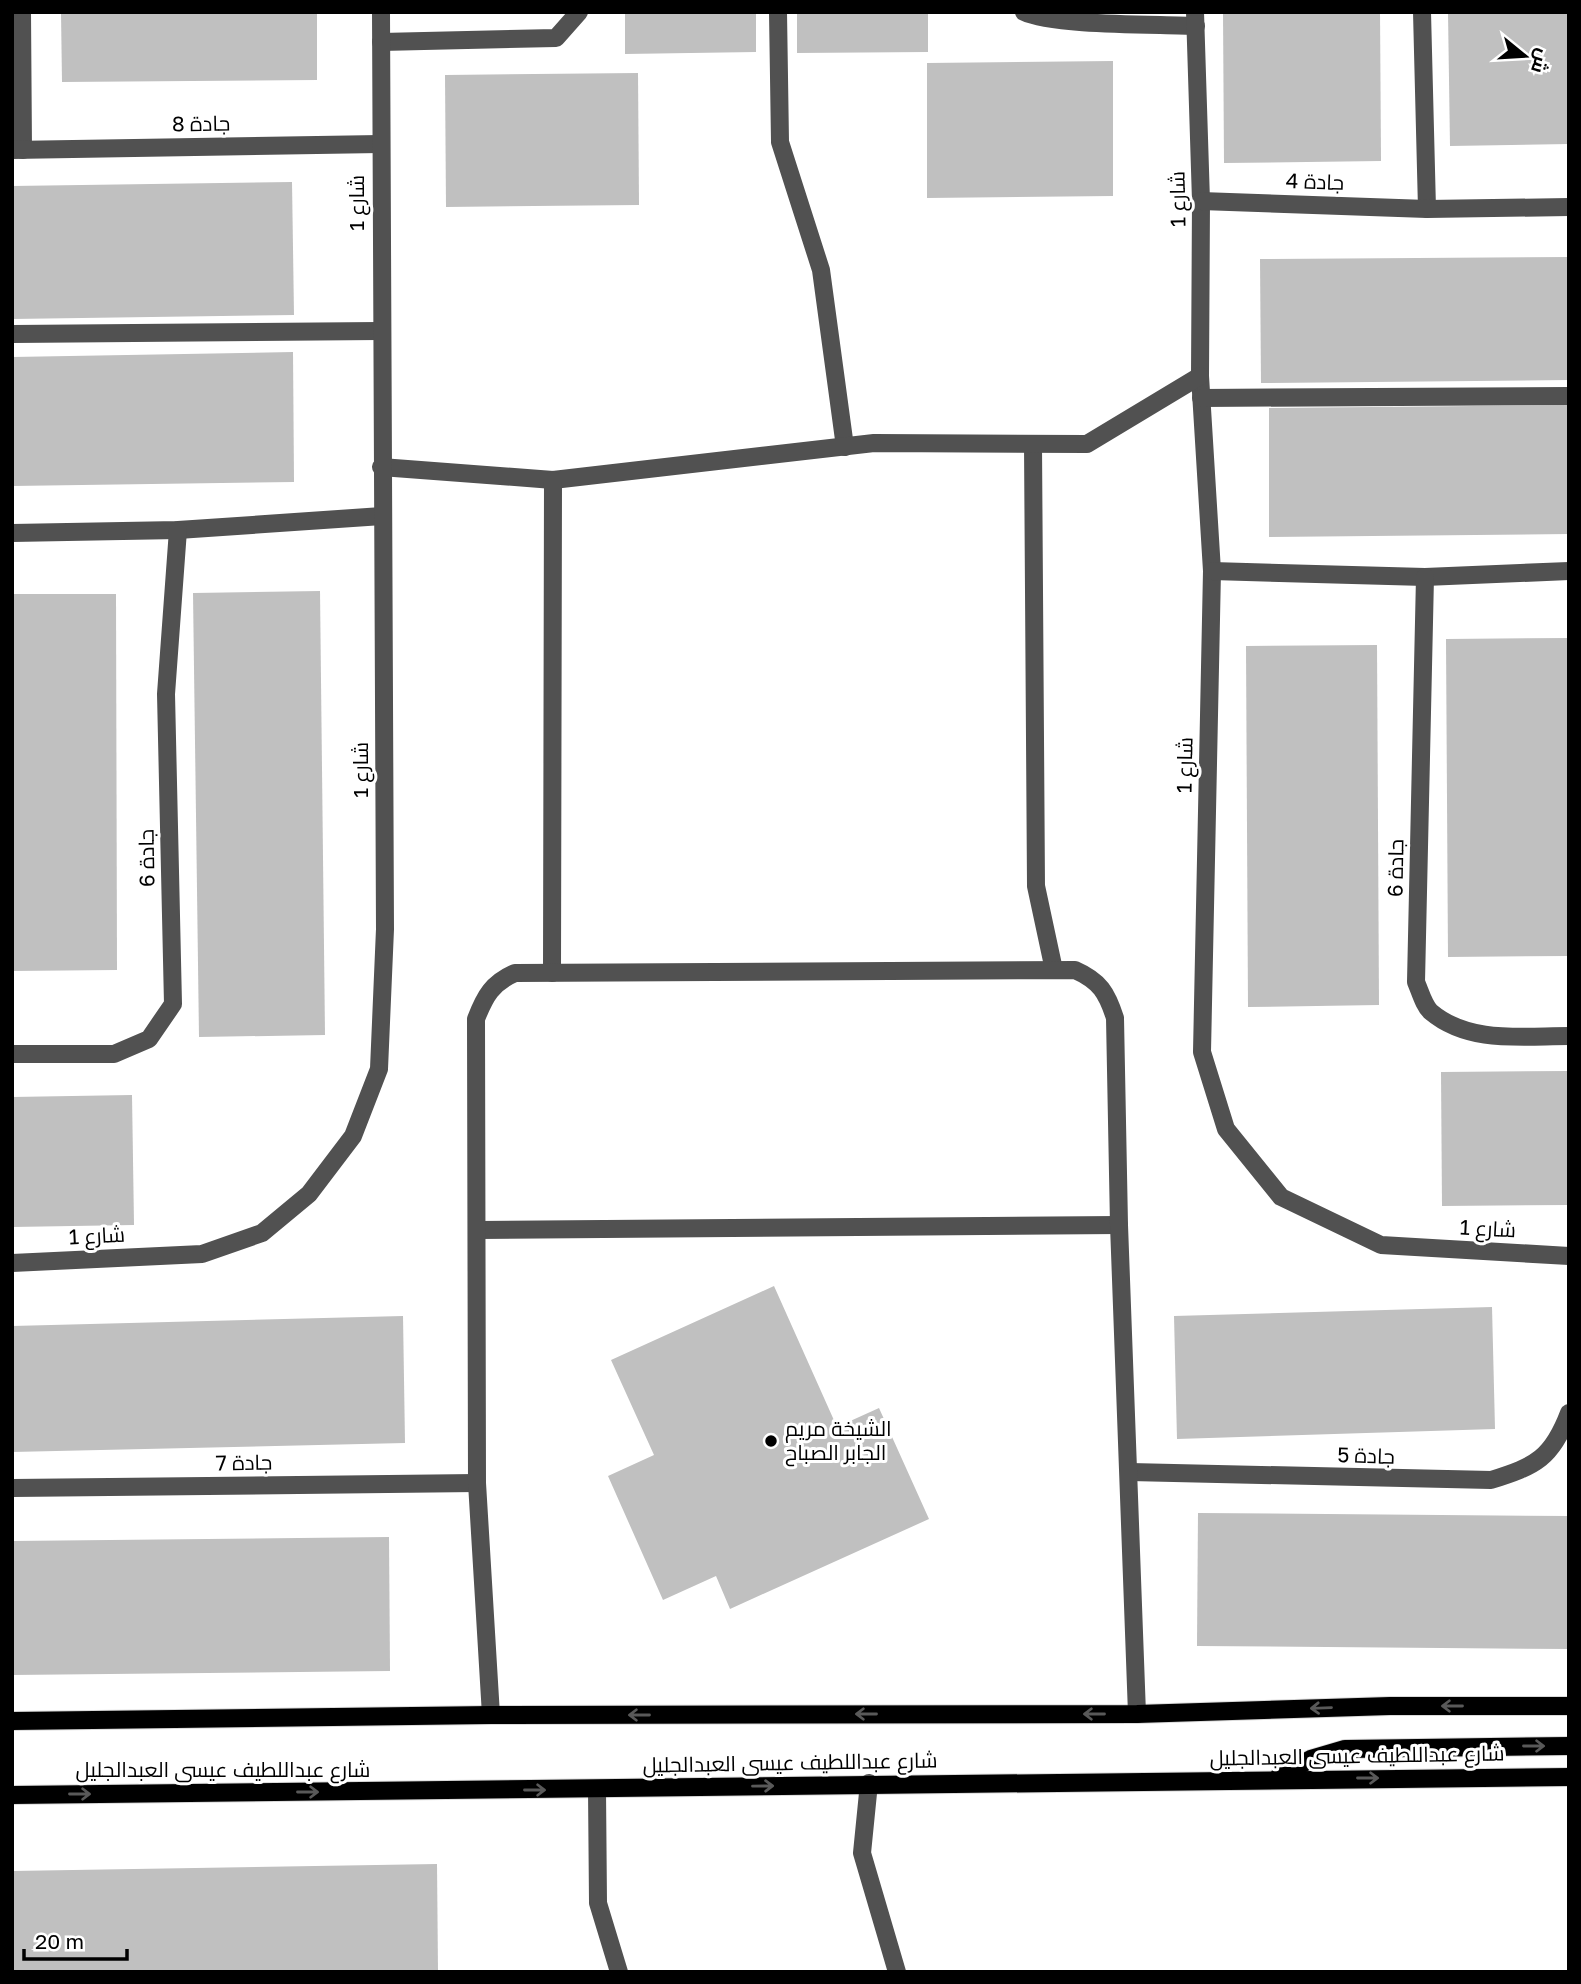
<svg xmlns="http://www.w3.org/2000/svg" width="1581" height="1984" font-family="'Golos Text',Cairo,sans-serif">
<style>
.building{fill:#c0c0c0}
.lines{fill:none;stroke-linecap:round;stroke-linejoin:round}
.major-casing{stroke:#dbdbdb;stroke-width:20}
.minor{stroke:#515151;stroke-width:18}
.major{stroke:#000;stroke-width:18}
.oneway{stroke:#595959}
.poi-dot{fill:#000;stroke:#fff;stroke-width:2.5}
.labels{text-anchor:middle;stroke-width:6;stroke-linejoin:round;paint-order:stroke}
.street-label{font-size:21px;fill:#000;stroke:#fff}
.poi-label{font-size:21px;fill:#000;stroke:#fff;text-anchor:start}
</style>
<rect width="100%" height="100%" fill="#fff"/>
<g class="building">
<path d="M 61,12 L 317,12 L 317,80 L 62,82 Z"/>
<path d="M 625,12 L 756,12 L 756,52 L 625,54 Z"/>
<path d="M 797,12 L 928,12 L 928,52 L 797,53 Z"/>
<path d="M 1223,12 L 1380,12 L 1381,161 L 1224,163 Z"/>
<path d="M 1448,12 L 1569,12 L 1569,144 L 1450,146 Z"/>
<path d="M 1113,61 L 1113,196 L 927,198 L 927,63 Z"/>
<path d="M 638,73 L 639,205 L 446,207 L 445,75 Z"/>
<path d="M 292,182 L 294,315 L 12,319 L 12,186 Z"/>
<path d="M 1569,257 L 1569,380 L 1261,383 L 1260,259 Z"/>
<path d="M 293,352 L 294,482 L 12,486 L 12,357 Z"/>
<path d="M 1569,405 L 1569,534 L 1269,537 L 1269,408 Z"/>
<path d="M 320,591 L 325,1035 L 199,1037 L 193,593 Z"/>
<path d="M 12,594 L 116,594 L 117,970 L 12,971 Z"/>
<path d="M 1569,638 L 1569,956 L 1448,957 L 1446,639 Z"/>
<path d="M 1377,645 L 1379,1005 L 1248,1007 L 1246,646 Z"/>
<path d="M 1569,1071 L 1569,1205 L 1442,1206 L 1441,1072 Z"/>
<path d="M 132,1095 L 134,1225 L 12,1227 L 12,1097 Z"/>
<path d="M 774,1286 L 837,1427 L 879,1408 L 929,1519 L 730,1609 L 716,1576 L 663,1600 L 608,1476 L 654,1455 L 611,1360 Z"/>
<path d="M 1492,1307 L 1495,1429 L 1177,1439 L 1174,1316 Z"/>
<path d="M 403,1316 L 405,1443 L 12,1452 L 12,1326 Z"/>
<path d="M 1198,1513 L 1569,1516 L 1569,1649 L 1197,1646 Z"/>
<path d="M 389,1537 L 390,1671 L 12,1675 L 12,1541 Z"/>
<path d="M 437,1864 L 438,1972 L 12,1972 L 12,1871 Z"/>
</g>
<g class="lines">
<g class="major-casing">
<g id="major">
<path d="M 12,1721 L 491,1715 L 1137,1714 L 1390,1706 L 1569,1706"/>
<path d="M 1279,1776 L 1311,1759 L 1345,1749 L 1569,1746"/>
<path d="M 12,1795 L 1569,1777"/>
</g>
</g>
<g class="minor">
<path d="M 22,12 L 23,150"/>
<path d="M 778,12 L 780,142 L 821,270 L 845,447"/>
<path d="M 1024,12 C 1053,26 1158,24 1196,26"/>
<path d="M 1195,12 L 1201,201 L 1200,376 L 1212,571 L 1202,1052 L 1226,1129 L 1281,1197 L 1381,1245 L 1569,1256"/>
<path d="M 1422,12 L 1427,209"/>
<path d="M 381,42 L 556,38 L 579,12"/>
<path d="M 12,150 L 380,144"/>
<path d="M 1201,201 L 1427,209 L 1569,207"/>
<path d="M 12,334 L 380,331"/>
<path d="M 1201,398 L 1569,396"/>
<path d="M 1033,444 L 1036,886 L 1054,970"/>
<path d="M 381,467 L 553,480 L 874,443 L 1087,444 L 1200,376"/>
<path d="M 12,533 L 178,530 L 382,516"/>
<path d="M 1212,571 L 1425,577 L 1569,571"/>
<path d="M 1425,577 L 1416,982 C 1420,991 1424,1006 1431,1012 C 1469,1044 1522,1036 1569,1036"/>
<path d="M 552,973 L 553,480"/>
<path d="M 12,1054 L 114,1054 L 149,1039 L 173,1004 L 166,694 L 178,530"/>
<path d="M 479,1230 L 1119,1225"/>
<path d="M 12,1263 L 202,1254 L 262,1233 L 309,1194 L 353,1136 L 379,1069 L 385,929 L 381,12"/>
<path d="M 1130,1472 L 1491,1480 C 1536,1466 1552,1458 1569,1413"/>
<path d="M 12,1488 L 477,1483"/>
<path d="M 491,1715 L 477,1483 L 476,1019 C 485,996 492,983 515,973 L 1075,970 C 1100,981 1107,993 1115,1018 L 1119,1225 L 1137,1714"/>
<path d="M 869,1783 L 862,1853 L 897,1972"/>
<path d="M 597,1790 L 598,1903 L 619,1972"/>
</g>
<use href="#major" class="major"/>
</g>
<defs><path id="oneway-shaft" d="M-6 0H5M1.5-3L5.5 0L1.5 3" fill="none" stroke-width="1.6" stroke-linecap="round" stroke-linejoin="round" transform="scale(1.75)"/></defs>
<g class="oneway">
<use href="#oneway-shaft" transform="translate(1452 1706) rotate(180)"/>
<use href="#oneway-shaft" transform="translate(1321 1708) rotate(178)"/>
<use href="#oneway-shaft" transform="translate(866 1714) rotate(180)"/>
<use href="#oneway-shaft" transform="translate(1094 1714) rotate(180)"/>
<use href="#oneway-shaft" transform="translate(639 1715) rotate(180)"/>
<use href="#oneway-shaft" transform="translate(1534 1746)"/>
<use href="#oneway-shaft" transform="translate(1368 1778)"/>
<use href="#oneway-shaft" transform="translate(763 1786) rotate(-1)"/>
<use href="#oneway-shaft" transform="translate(535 1790)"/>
<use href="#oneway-shaft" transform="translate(308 1792)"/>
<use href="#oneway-shaft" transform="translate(80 1794)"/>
</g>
<circle class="poi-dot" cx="771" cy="1441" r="7"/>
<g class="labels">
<g class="street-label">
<text transform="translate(201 124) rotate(-1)" y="7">جادة 8</text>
<text transform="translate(1315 182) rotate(2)" y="7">جادة 4</text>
<text transform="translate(1178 199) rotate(-91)" y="7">شارع 1</text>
<text transform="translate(357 203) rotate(-90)" y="7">شارع 1</text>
<text transform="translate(1185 765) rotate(-89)" y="7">شارع 1</text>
<text transform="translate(361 770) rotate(-90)" y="7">شارع 1</text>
<text transform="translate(147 858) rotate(-91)" y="7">جادة 6</text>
<text transform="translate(1396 868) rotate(-89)" y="7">جادة 6</text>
<text transform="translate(1488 1229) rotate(3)" y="7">شارع 1</text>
<text transform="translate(97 1236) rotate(-3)" y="7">شارع 1</text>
<text transform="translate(1366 1456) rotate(2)" y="7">جادة 5</text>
<text transform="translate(244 1463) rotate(-1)" y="7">جادة 7</text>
<text transform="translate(1357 1756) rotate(-1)" y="7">شارع عبداللطيف عيسى العبدالجليل</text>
<text transform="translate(790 1763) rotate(-1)" y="7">شارع عبداللطيف عيسى العبدالجليل</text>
<text x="223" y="1777">شارع عبداللطيف عيسى العبدالجليل</text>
</g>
<g class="poi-label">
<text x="785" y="1436">الشيخة مريم<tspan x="785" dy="24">الجابر الصباح</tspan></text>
</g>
</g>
<rect width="1581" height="1984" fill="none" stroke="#000000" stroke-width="28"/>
<g transform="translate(1525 56) rotate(108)" stroke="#ffffff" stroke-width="5" paint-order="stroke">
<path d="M0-5L12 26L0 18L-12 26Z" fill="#000000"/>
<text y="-10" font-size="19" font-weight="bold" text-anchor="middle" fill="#000000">ش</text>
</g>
<path d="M24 1949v10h103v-10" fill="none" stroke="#000000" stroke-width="3.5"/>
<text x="35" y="1949" font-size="21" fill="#000000" stroke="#ffffff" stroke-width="5" paint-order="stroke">20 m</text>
</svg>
